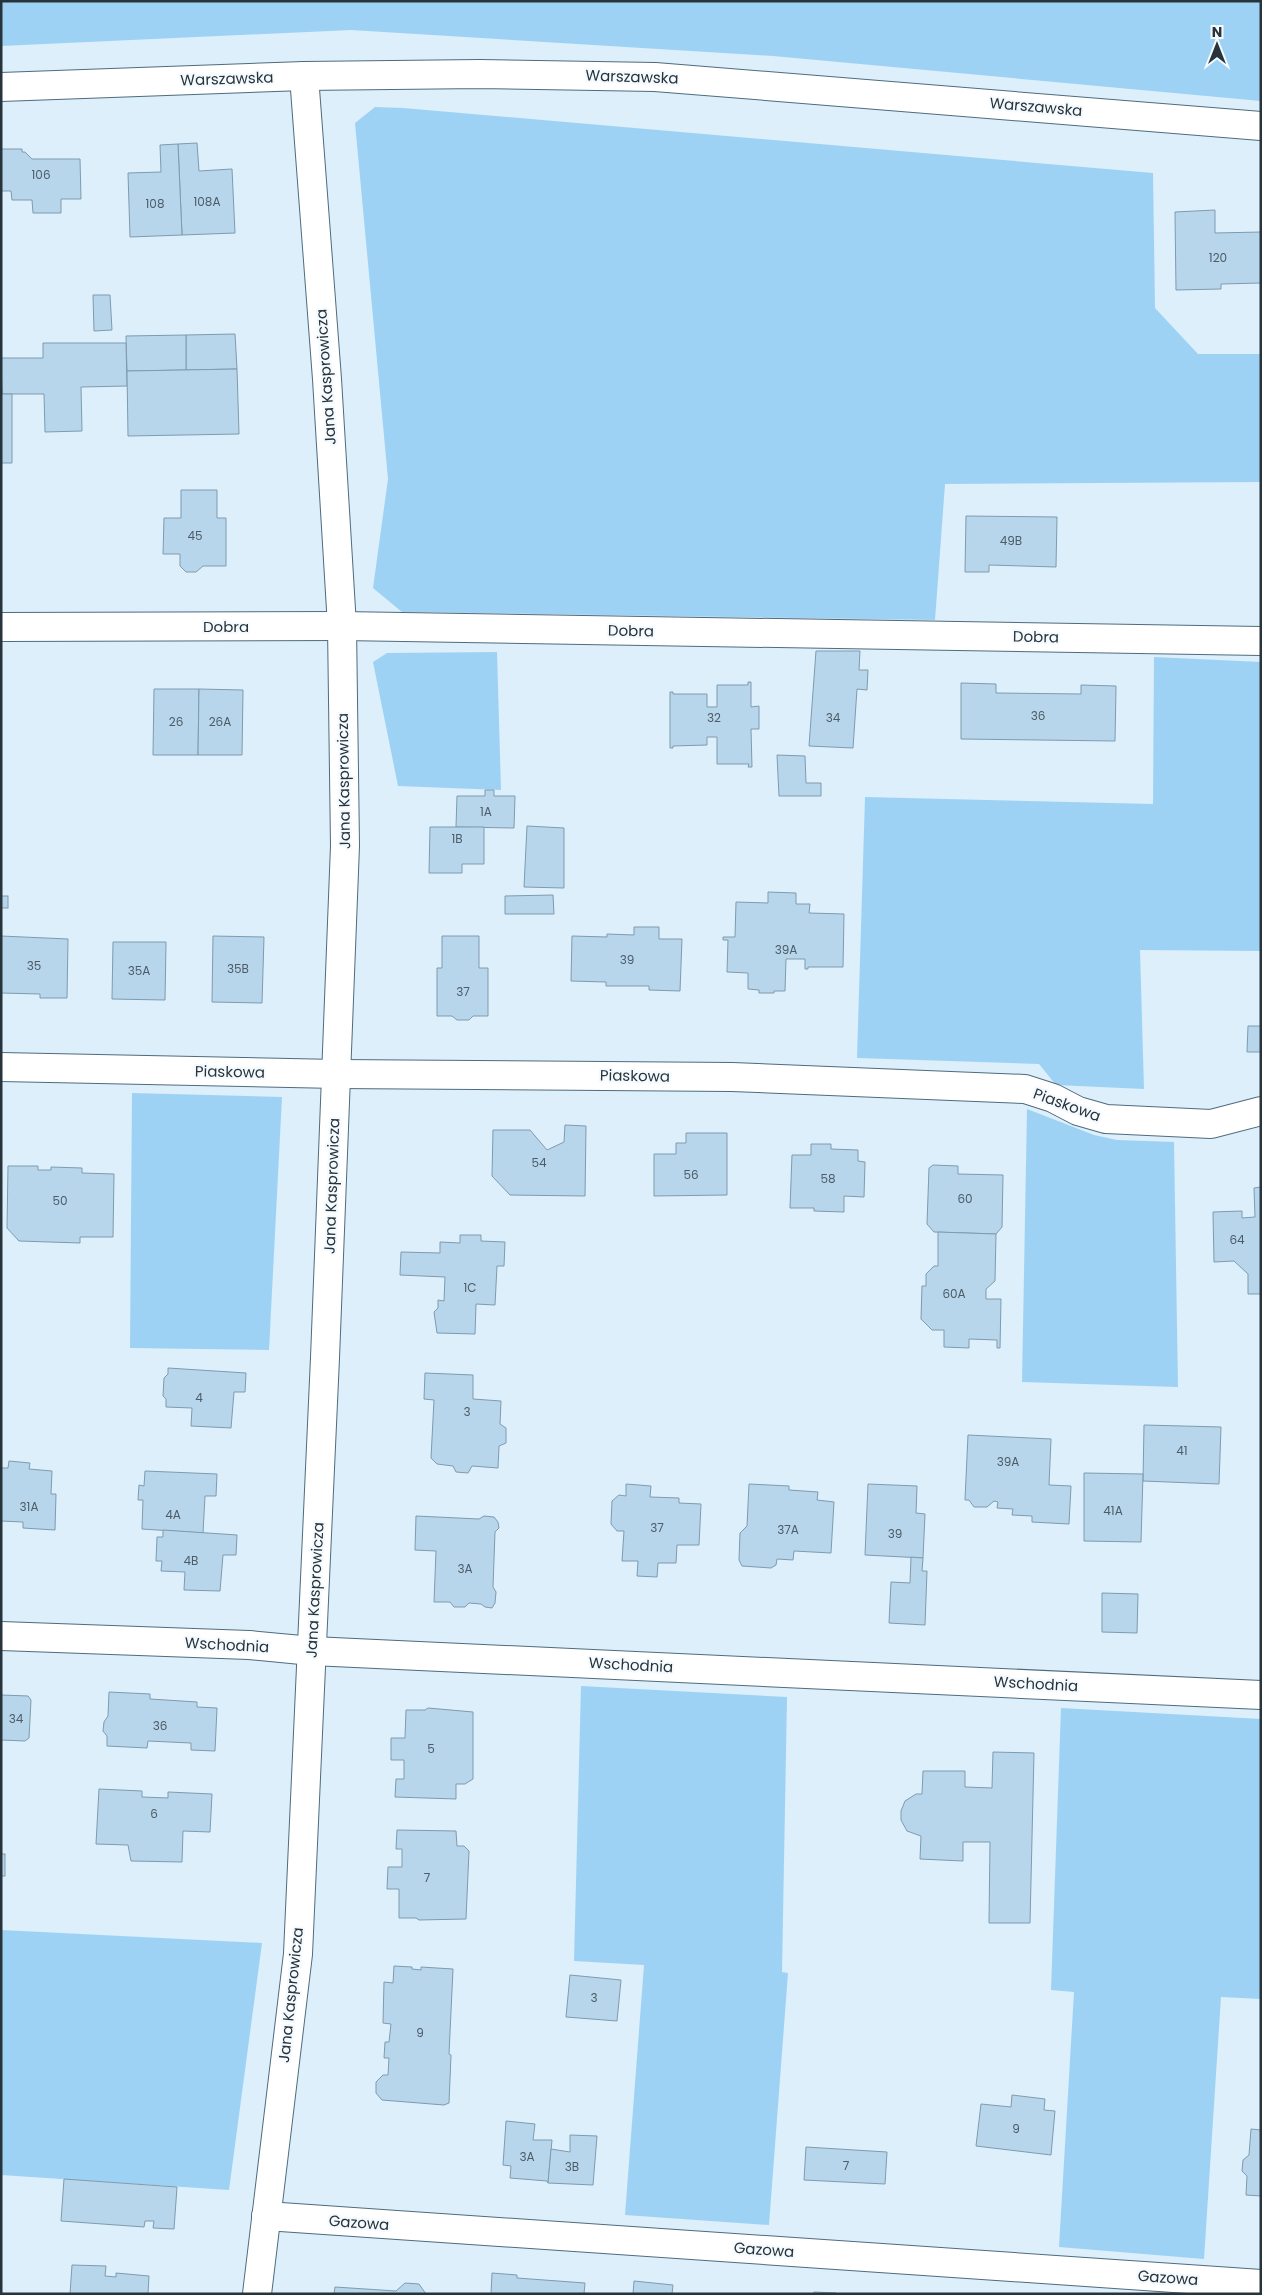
<svg xmlns="http://www.w3.org/2000/svg" width="1262" height="2295" font-family="Poppins,sans-serif">
<style>
.green{fill:#9ed2f5}
.building{fill:#b8d6eb;stroke:#7e9baf}
.lines{fill:none;stroke-linecap:round;stroke-linejoin:round}
.minor-casing{stroke:#4f6b7d;stroke-width:30}
.minor{stroke:#fff;stroke-width:28}
.labels{text-anchor:middle;stroke-width:4.5;stroke-linejoin:round;paint-order:stroke}
.number-label{font-size:12px;fill:#4c5c68}
.street-label{font-size:15px;fill:#28343c;stroke:#f4fafe}
</style>
<rect width="100%" height="100%" fill="#dceffb"/>
<g class="green">
<path d="M 1,1 L 1261,1 L 1261,101 L 773,56 L 351,30 L 1,46 Z"/>
<path d="M 375,107 L 403,108 L 1153,173 L 1155,308 L 1198,354 L 1261,354 L 1261,482 L 945,484 L 935,620 L 402,612 L 373,588 L 388,479 L 355,123 Z"/>
<path d="M 497,652 L 501,790 L 398,786 L 373,662 L 387,653 Z"/>
<path d="M 1154,657 L 1261,662 L 1261,951 L 1140,950 L 1144,1089 L 1056,1085 L 1039,1064 L 857,1058 L 865,797 L 1153,804 Z"/>
<path d="M 132,1093 L 282,1097 L 269,1350 L 130,1348 Z"/>
<path d="M 1027,1109 L 1094,1135 L 1117,1140 L 1174,1142 L 1178,1387 L 1022,1382 Z"/>
<path d="M 581,1686 L 787,1697 L 782,1972 L 788,1973 L 769,2225 L 625,2215 L 644,1965 L 574,1961 Z"/>
<path d="M 1061,1708 L 1261,1719 L 1261,1999 L 1221,1997 L 1204,2259 L 1059,2247 L 1074,1992 L 1051,1990 Z"/>
<path d="M 1,1930 L 262,1943 L 229,2190 L 1,2175 Z"/>
</g>
<g class="building">
<path d="M 197,143 L 199,171 L 232,169 L 235,233 L 182,235 L 178,144 Z"/>
<path d="M 178,144 L 182,235 L 130,237 L 128,173 L 161,172 L 160,145 Z"/>
<path d="M 1,149 L 22,149 L 22,152 L 25,152 L 32,159 L 80,159 L 81,199 L 61,199 L 61,213 L 33,213 L 32,200 L 12,200 L 11,191 L 1,191 Z"/>
<path d="M 1215,210 L 1215,233 L 1261,232 L 1261,283 L 1221,284 L 1221,289 L 1176,290 L 1175,212 Z"/>
<path d="M 93,295 L 110,295 L 112,330 L 94,331 Z"/>
<path d="M 235,334 L 237,369 L 186,370 L 186,335 Z"/>
<path d="M 186,335 L 186,370 L 127,371 L 126,336 Z"/>
<path d="M 43,343 L 126,343 L 127,386 L 81,387 L 82,431 L 45,432 L 44,394 L 2,394 L 1,358 L 43,358 Z"/>
<path d="M 237,369 L 239,434 L 128,436 L 127,371 Z"/>
<path d="M 1,371 L 2,394 L 12,394 L 12,463 L 1,463 Z"/>
<path d="M 181,490 L 217,490 L 217,518 L 226,518 L 226,566 L 203,566 L 196,572 L 186,572 L 180,566 L 180,554 L 163,554 L 164,518 L 181,518 Z"/>
<path d="M 966,516 L 1057,517 L 1056,567 L 989,565 L 989,572 L 965,572 Z"/>
<path d="M 816,651 L 860,651 L 859,670 L 868,670 L 867,690 L 857,689 L 853,748 L 809,746 Z"/>
<path d="M 748,682 L 751,682 L 751,707 L 759,706 L 759,729 L 751,729 L 752,767 L 748,767 L 749,764 L 717,764 L 717,737 L 707,737 L 707,745 L 673,746 L 673,748 L 670,748 L 670,692 L 673,692 L 673,694 L 707,694 L 707,707 L 717,707 L 717,685 L 748,685 Z"/>
<path d="M 961,683 L 996,684 L 996,693 L 1081,694 L 1081,685 L 1116,686 L 1115,741 L 961,739 Z"/>
<path d="M 154,689 L 199,689 L 198,755 L 153,755 Z"/>
<path d="M 199,689 L 243,690 L 242,755 L 198,755 Z"/>
<path d="M 777,755 L 805,756 L 806,783 L 821,783 L 821,796 L 779,796 Z"/>
<path d="M 485,790 L 494,790 L 494,796 L 515,796 L 514,828 L 456,827 L 457,796 L 485,796 Z"/>
<path d="M 527,826 L 564,828 L 564,888 L 524,887 Z"/>
<path d="M 430,827 L 484,827 L 484,864 L 462,864 L 462,873 L 429,873 Z"/>
<path d="M 768,892 L 796,893 L 796,904 L 810,904 L 809,913 L 844,914 L 843,967 L 808,967 L 808,969 L 805,969 L 805,959 L 786,959 L 785,991 L 774,991 L 774,993 L 759,993 L 759,990 L 748,989 L 748,973 L 727,972 L 728,940 L 723,940 L 723,937 L 735,937 L 736,902 L 768,903 Z"/>
<path d="M 553,895 L 554,914 L 505,914 L 505,896 Z"/>
<rect x="1" y="896" width="7" height="12"/>
<path d="M 634,927 L 659,927 L 659,939 L 682,939 L 680,991 L 649,990 L 649,986 L 606,986 L 606,982 L 571,981 L 572,936 L 607,937 L 607,934 L 634,935 Z"/>
<path d="M 1,936 L 68,939 L 67,998 L 40,998 L 40,994 L 1,993 Z"/>
<path d="M 213,936 L 264,937 L 262,1003 L 212,1002 Z"/>
<path d="M 442,936 L 479,936 L 479,968 L 488,968 L 488,1016 L 473,1016 L 469,1020 L 457,1020 L 452,1016 L 437,1016 L 437,968 L 442,968 Z"/>
<path d="M 113,942 L 166,942 L 165,1000 L 112,999 Z"/>
<path d="M 1248,1026 L 1261,1026 L 1261,1052 L 1247,1052 Z"/>
<path d="M 565,1125 L 586,1126 L 585,1196 L 510,1195 L 492,1176 L 493,1130 L 530,1130 L 547,1150 L 564,1142 Z"/>
<path d="M 686,1133 L 727,1133 L 727,1195 L 654,1196 L 654,1154 L 676,1154 L 676,1143 L 686,1143 Z"/>
<path d="M 811,1144 L 831,1144 L 831,1149 L 858,1150 L 858,1161 L 865,1162 L 864,1197 L 844,1196 L 844,1212 L 814,1211 L 814,1208 L 790,1208 L 792,1155 L 811,1155 Z"/>
<path d="M 933,1165 L 958,1166 L 958,1174 L 1003,1175 L 1002,1227 L 996,1234 L 934,1232 L 927,1224 L 929,1168 Z"/>
<path d="M 8,1166 L 38,1166 L 38,1170 L 51,1170 L 51,1167 L 82,1168 L 82,1173 L 114,1174 L 113,1237 L 80,1237 L 80,1243 L 19,1241 L 7,1228 Z"/>
<path d="M 1261,1187 L 1261,1294 L 1248,1294 L 1248,1274 L 1234,1261 L 1214,1262 L 1213,1212 L 1242,1211 L 1242,1218 L 1255,1217 L 1254,1188 Z"/>
<path d="M 938,1232 L 996,1234 L 995,1281 L 986,1289 L 986,1299 L 1001,1299 L 1000,1348 L 997,1348 L 997,1340 L 969,1339 L 969,1348 L 944,1347 L 944,1330 L 932,1330 L 921,1319 L 922,1286 L 926,1286 L 926,1274 L 934,1266 L 938,1266 Z"/>
<path d="M 460,1235 L 481,1235 L 481,1241 L 505,1242 L 504,1266 L 497,1266 L 495,1305 L 476,1304 L 475,1334 L 437,1333 L 434,1312 L 438,1308 L 438,1300 L 444,1301 L 445,1277 L 400,1275 L 401,1252 L 440,1253 L 440,1242 L 460,1243 Z"/>
<path d="M 168,1368 L 246,1373 L 245,1392 L 234,1392 L 231,1428 L 191,1426 L 192,1408 L 166,1407 L 166,1399 L 163,1396 L 164,1378 L 168,1374 Z"/>
<path d="M 425,1373 L 473,1375 L 473,1399 L 501,1401 L 500,1424 L 506,1428 L 506,1443 L 499,1446 L 498,1468 L 472,1466 L 468,1473 L 456,1472 L 453,1466 L 437,1464 L 431,1458 L 434,1400 L 424,1399 Z"/>
<path d="M 1144,1425 L 1221,1427 L 1219,1484 L 1143,1481 Z"/>
<path d="M 968,1435 L 1051,1439 L 1049,1485 L 1071,1486 L 1069,1524 L 1032,1522 L 1032,1516 L 1012,1515 L 1013,1509 L 997,1508 L 998,1502 L 994,1501 L 987,1507 L 974,1507 L 969,1500 L 965,1500 Z"/>
<path d="M 9,1461 L 30,1463 L 29,1469 L 52,1471 L 51,1494 L 56,1494 L 55,1530 L 23,1528 L 23,1522 L 1,1521 L 1,1468 L 8,1468 Z"/>
<path d="M 145,1471 L 217,1474 L 216,1496 L 205,1496 L 203,1533 L 142,1529 L 143,1500 L 138,1500 L 139,1485 L 144,1486 Z"/>
<path d="M 1084,1473 L 1143,1474 L 1141,1542 L 1084,1541 Z"/>
<path d="M 626,1484 L 651,1486 L 650,1497 L 679,1498 L 679,1503 L 701,1504 L 699,1545 L 677,1545 L 676,1563 L 658,1563 L 657,1577 L 637,1576 L 638,1561 L 622,1561 L 624,1531 L 617,1531 L 611,1524 L 612,1501 L 619,1495 L 626,1496 Z"/>
<path d="M 749,1484 L 789,1486 L 789,1490 L 818,1492 L 817,1500 L 834,1502 L 831,1553 L 794,1551 L 793,1560 L 777,1559 L 776,1565 L 771,1568 L 742,1566 L 739,1560 L 740,1533 L 747,1526 Z"/>
<path d="M 868,1484 L 917,1486 L 916,1513 L 925,1514 L 923,1558 L 865,1555 Z"/>
<path d="M 416,1516 L 479,1519 L 484,1516 L 494,1517 L 498,1522 L 499,1528 L 495,1532 L 493,1587 L 496,1592 L 495,1603 L 492,1608 L 485,1607 L 481,1604 L 469,1603 L 465,1607 L 454,1607 L 450,1602 L 434,1602 L 436,1551 L 415,1550 Z"/>
<path d="M 163,1530 L 237,1535 L 236,1555 L 223,1555 L 220,1591 L 184,1590 L 185,1572 L 161,1571 L 162,1561 L 156,1561 L 157,1537 L 163,1537 Z"/>
<path d="M 911,1557 L 923,1558 L 922,1571 L 927,1571 L 925,1625 L 889,1623 L 891,1582 L 910,1583 Z"/>
<path d="M 1102,1593 L 1138,1594 L 1137,1633 L 1102,1632 Z"/>
<path d="M 109,1692 L 150,1694 L 150,1699 L 197,1702 L 197,1707 L 217,1708 L 215,1751 L 191,1750 L 191,1743 L 148,1741 L 147,1748 L 107,1746 L 107,1736 L 103,1731 L 104,1722 L 108,1716 Z"/>
<path d="M 1,1695 L 28,1696 L 31,1700 L 29,1738 L 25,1741 L 1,1740 Z"/>
<path d="M 428,1708 L 473,1712 L 473,1779 L 465,1784 L 456,1784 L 456,1799 L 395,1797 L 396,1779 L 404,1779 L 404,1760 L 391,1760 L 391,1738 L 405,1738 L 406,1710 L 425,1710 Z"/>
<path d="M 993,1752 L 1034,1753 L 1030,1923 L 989,1923 L 990,1842 L 963,1842 L 963,1861 L 920,1859 L 921,1836 L 907,1831 L 901,1820 L 901,1811 L 905,1801 L 916,1794 L 922,1794 L 923,1771 L 965,1771 L 965,1787 L 992,1788 Z"/>
<path d="M 99,1789 L 142,1791 L 142,1797 L 168,1798 L 168,1792 L 212,1794 L 210,1832 L 183,1831 L 182,1862 L 131,1861 L 128,1845 L 96,1844 Z"/>
<path d="M 397,1830 L 456,1831 L 457,1846 L 464,1846 L 469,1851 L 466,1919 L 419,1920 L 416,1918 L 399,1918 L 399,1889 L 387,1889 L 388,1867 L 402,1867 L 402,1849 L 396,1849 Z"/>
<rect x="1" y="1854" width="4" height="22"/>
<path d="M 394,1966 L 412,1967 L 412,1969 L 421,1970 L 421,1967 L 453,1969 L 449,2054 L 451,2055 L 449,2103 L 444,2105 L 382,2100 L 376,2093 L 376,2082 L 383,2075 L 388,2075 L 389,2058 L 384,2058 L 385,2042 L 389,2042 L 391,2024 L 383,2023 L 384,1982 L 393,1983 Z"/>
<path d="M 570,1975 L 621,1980 L 617,2021 L 566,2017 Z"/>
<path d="M 1012,2095 L 1045,2099 L 1044,2110 L 1055,2111 L 1051,2155 L 976,2146 L 981,2104 L 1011,2107 Z"/>
<path d="M 506,2121 L 535,2124 L 533,2140 L 552,2140 L 548,2183 L 547,2181 L 510,2178 L 511,2166 L 503,2165 Z"/>
<path d="M 1251,2129 L 1261,2130 L 1261,2196 L 1246,2195 L 1247,2176 L 1242,2171 L 1243,2160 L 1249,2155 Z"/>
<path d="M 570,2135 L 597,2136 L 593,2185 L 548,2183 L 551,2149 L 570,2152 Z"/>
<path d="M 806,2147 L 887,2152 L 885,2184 L 804,2180 Z"/>
<path d="M 64,2179 L 177,2187 L 174,2229 L 153,2228 L 154,2221 L 145,2221 L 144,2227 L 61,2221 Z"/>
<path d="M 72,2265 L 106,2266 L 105,2276 L 116,2277 L 116,2273 L 149,2276 L 148,2294 L 70,2294 Z"/>
<path d="M 492,2273 L 517,2275 L 517,2278 L 585,2283 L 584,2294 L 491,2294 Z"/>
<path d="M 634,2281 L 673,2285 L 672,2294 L 633,2294 Z"/>
<path d="M 405,2283 L 419,2284 L 426,2294 L 334,2294 L 335,2287 L 396,2291 Z"/>
<path d="M 814,2292 L 836,2293 L 836,2294 L 813,2294 Z"/>
</g>
<g class="lines">
<g class="minor-casing">
<g id="minor">
<path d="M 1,87 L 304,76 L 480,74 L 655,77 L 1261,126"/>
<path d="M 1,627 L 342,626 L 1261,641"/>
<path d="M 1,1067 L 337,1074 L 732,1077 L 1025,1089 L 1053,1098 L 1078,1111 L 1106,1119 L 1211,1124 L 1261,1111"/>
<path d="M 1,1636 L 249,1645 L 312,1651 L 1261,1695"/>
<path d="M 266,2216 L 1261,2284"/>
<path d="M 257,2294 L 298,1954 L 325,1358 L 345,846 L 342,626 L 327,379 L 304,76"/>
</g>
</g>
<use href="#minor" class="minor"/>
</g>
<g class="labels">
<g class="number-label">
<text x="41" y="179">106</text>
<text x="207" y="206">108A</text>
<text x="155" y="208">108</text>
<text x="1218" y="262">120</text>
<text x="195" y="540">45</text>
<text x="1011" y="545">49B</text>
<text x="1038" y="720">36</text>
<text x="714" y="722">32</text>
<text x="833" y="722">34</text>
<text x="176" y="726">26</text>
<text x="220" y="726">26A</text>
<text x="486" y="816">1A</text>
<text x="457" y="843">1B</text>
<text x="786" y="954">39A</text>
<text x="627" y="964">39</text>
<text x="34" y="970">35</text>
<text x="238" y="973">35B</text>
<text x="139" y="975">35A</text>
<text x="463" y="996">37</text>
<text x="539" y="1167">54</text>
<text x="691" y="1179">56</text>
<text x="828" y="1183">58</text>
<text x="965" y="1203">60</text>
<text x="60" y="1205">50</text>
<text x="1237" y="1244">64</text>
<text x="470" y="1292">1C</text>
<text x="954" y="1298">60A</text>
<text x="199" y="1402">4</text>
<text x="467" y="1416">3</text>
<text x="1182" y="1455">41</text>
<text x="1008" y="1466">39A</text>
<text x="29" y="1511">31A</text>
<text x="1113" y="1515">41A</text>
<text x="173" y="1519">4A</text>
<text x="657" y="1532">37</text>
<text x="788" y="1534">37A</text>
<text x="895" y="1538">39</text>
<text x="191" y="1565">4B</text>
<text x="465" y="1573">3A</text>
<text x="16" y="1723">34</text>
<text x="160" y="1730">36</text>
<text x="431" y="1753">5</text>
<text x="154" y="1818">6</text>
<text x="427" y="1882">7</text>
<text x="594" y="2002">3</text>
<text x="420" y="2037">9</text>
<text x="1016" y="2133">9</text>
<text x="527" y="2161">3A</text>
<text x="846" y="2170">7</text>
<text x="572" y="2171">3B</text>
</g>
<g class="street-label">
<text transform="translate(632 77) rotate(2)" y="5">Warszawska</text>
<text transform="translate(227 79) rotate(-2)" y="5">Warszawska</text>
<text transform="translate(1036 107) rotate(5)" y="5">Warszawska</text>
<text transform="translate(326 377) rotate(-94)" y="5">Jana Kasprowicza</text>
<text x="226" y="632">Dobra</text>
<text transform="translate(631 631) rotate(1)" y="5">Dobra</text>
<text transform="translate(1036 637) rotate(1)" y="5">Dobra</text>
<text transform="translate(344 781) rotate(-91)" y="5">Jana Kasprowicza</text>
<text transform="translate(230 1072) rotate(1)" y="5">Piaskowa</text>
<text transform="translate(635 1076) rotate(1)" y="5">Piaskowa</text>
<text transform="translate(1067 1105) rotate(20)" y="5">Piaskowa</text>
<text transform="translate(332 1186) rotate(-88)" y="5">Jana Kasprowicza</text>
<text transform="translate(315 1590) rotate(-87)" y="5">Jana Kasprowicza</text>
<text transform="translate(227 1645) rotate(3)" y="5">Wschodnia</text>
<text transform="translate(631 1665) rotate(3)" y="5">Wschodnia</text>
<text transform="translate(1036 1684) rotate(3)" y="5">Wschodnia</text>
<text transform="translate(291 1995) rotate(-84)" y="5">Jana Kasprowicza</text>
<text transform="translate(359 2223) rotate(4)" y="5">Gazowa</text>
<text transform="translate(764 2250) rotate(4)" y="5">Gazowa</text>
<text transform="translate(1168 2278) rotate(4)" y="5">Gazowa</text>
</g>
</g>
<rect width="1262" height="2295" fill="none" stroke="#28343c" stroke-width="5"/>
<g transform="translate(1217 45)" stroke="#f4fafe" stroke-width="4" paint-order="stroke">
<path d="M0-4L9 19L0 12L-9 19Z" fill="#28343c"/>
<text y="-8" font-size="14" font-weight="bold" text-anchor="middle" fill="#28343c">N</text>
</g>
</svg>
